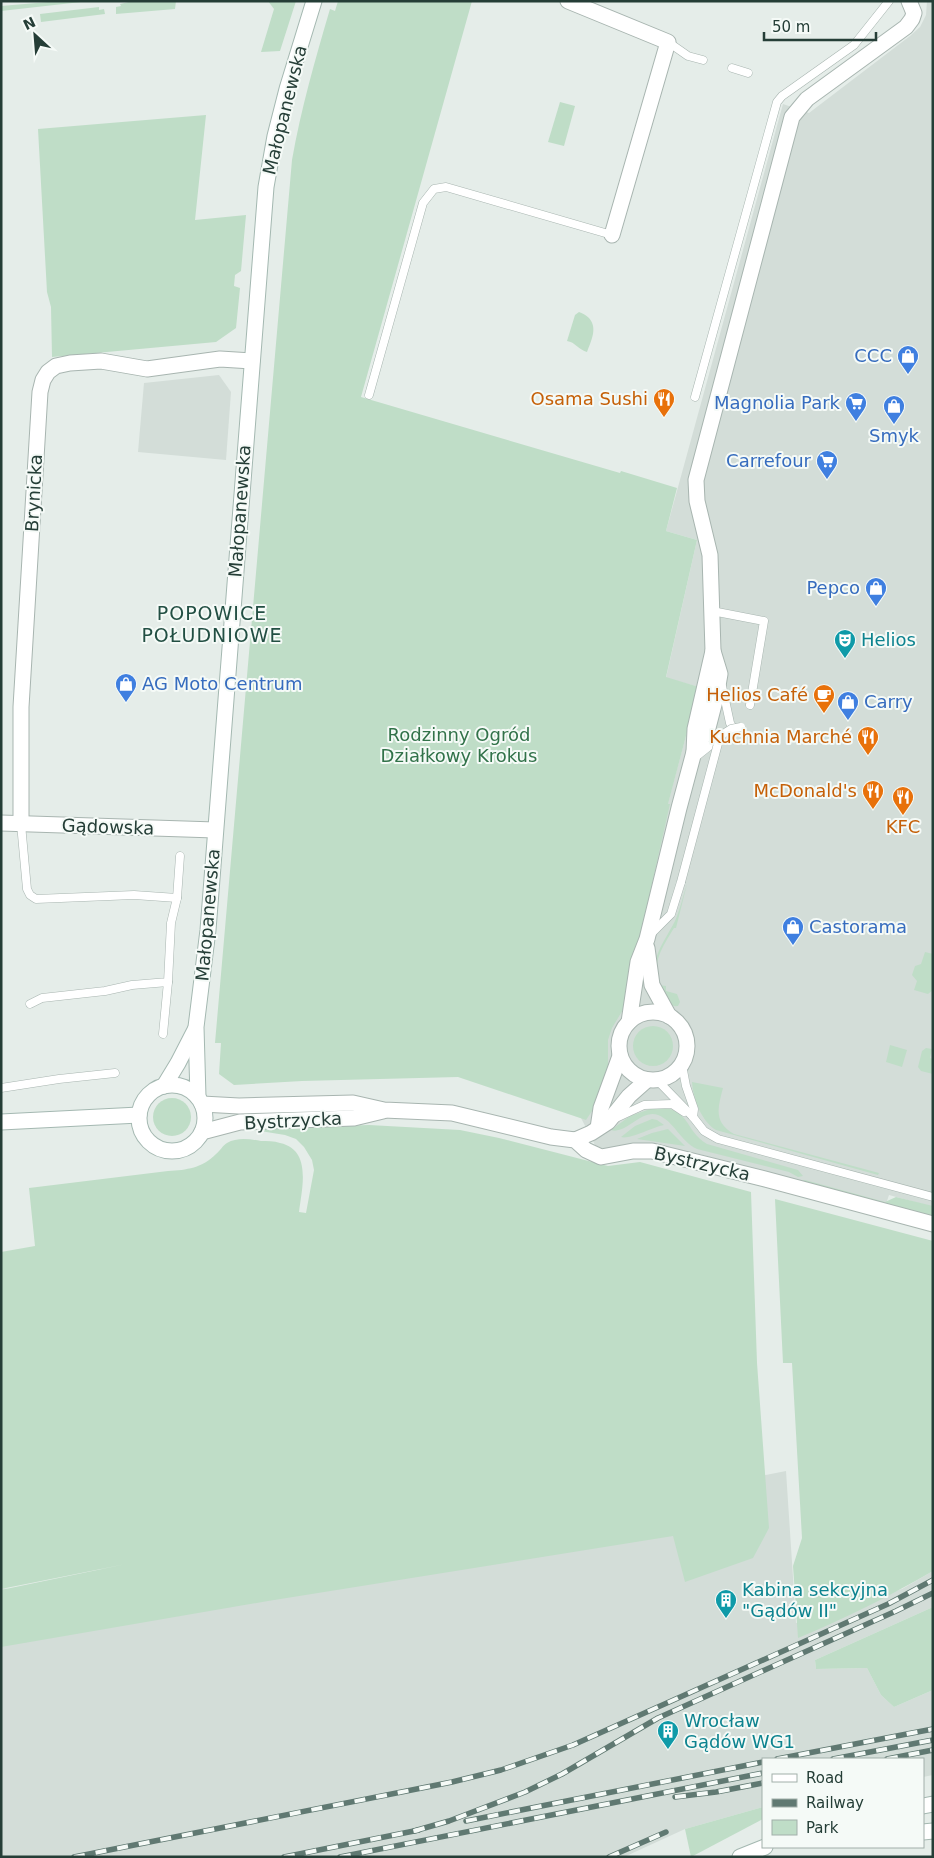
<svg xmlns="http://www.w3.org/2000/svg" width="934" height="1858" font-family="'DejaVu Sans',sans-serif">
<style>
.built{fill:#d3ddd8}
.green{fill:#bfddc7}
.lines{fill:none;stroke-linecap:round;stroke-linejoin:round}
.lane-casing{stroke:#a8b5b0;stroke-width:9}
.street-casing{stroke:#a8b5b0;stroke-width:17}
.secondary-casing{stroke:#a4b8b1;stroke-width:17}
.lane{stroke:#fff;stroke-width:8}
.street{stroke:#fff;stroke-width:15}
.secondary{stroke:#fff;stroke-width:15}
.rail-casing{stroke:#607972;stroke-width:5.5}
.rail{stroke:#f5faf7;stroke-width:4;stroke-dasharray:11;stroke-linecap:butt}
.lane-bridge-casing{stroke:#a8b5b0;stroke-width:9;stroke-linecap:butt}
.lane-bridge{stroke:#fff;stroke-width:8}
.labels{text-anchor:middle;stroke-width:4;stroke-linejoin:round;paint-order:stroke}
.street-label{font-size:18px;fill:#253e37;stroke:#f5faf7}
.shop-label{font-size:18px;fill:#366cbe;stroke:#f5faf7;text-anchor:end}
.food-label{font-size:18px;fill:#c56008;stroke:#f5faf7;text-anchor:end}
.culture-label{font-size:18px;fill:#0d838f;stroke:#f5faf7;text-anchor:start}
.park-label{font-size:18px;fill:#317249;stroke:#f5faf7}
.neighbourhood-label{font-size:19px;letter-spacing:1px;fill:#224f43;stroke:#f5faf7}
</style>
<rect width="100%" height="100%" fill="#e5ede9"/>
<g class="built">
<path d="M 927,1 L 933,1 L 933,1207 L 889,1195 L 885,1207 L 699,1154 L 643,1143 L 604,1150 L 595,1145 L 581,1118 L 585,1113 L 699,687 L 666,678 L 697,540 L 666,531 L 783,104 L 809,113 L 910,36 L 920,27 L 926,15 Z"/>
<path d="M 219,375 L 231,392 L 226,460 L 138,452 L 144,383 Z"/>
<path d="M 786,1471 L 796,1623 L 902,1589 L 933,1571 L 933,1607 L 815,1660 L 816,1669 L 867,1668 L 881,1695 L 894,1707 L 933,1690 L 933,1775 L 923,1777 L 923,1759 L 763,1759 L 763,1807 L 685,1829 L 624,1857 L 1,1857 L 1,1588 L 94,1600 L 422,1544 Z"/>
</g>
<g class="green">
<path d="M 60,1 L 90,1 L 1,11 L 1,6 Z"/>
<path d="M 133,1 L 176,1 L 175,9 L 116,14 L 116,7 L 121,6 L 120,4 Z"/>
<path d="M 268,1 L 296,1 L 280,51 L 261,52 L 274,9 Z"/>
<path d="M 338,1 L 472,1 L 361,397 L 620,473 L 621,471 L 677,488 L 666,531 L 697,540 L 666,677 L 699,687 L 668,804 L 670,804 L 624,1008 L 612,1028 L 608,1040 L 608,1070 L 594,1108 L 586,1120 L 458,1077 L 302,1081 L 234,1085 L 219,1074 L 221,1043 L 215,1043 L 292,160 C 301,109 315,60 330,9 L 335,11 Z"/>
<path d="M 99,7 L 99,10 L 104,9 L 105,14 L 41,22 L 40,14 Z"/>
<path d="M 560,102 L 575,106 L 564,146 L 548,142 Z"/>
<path d="M 206,115 L 195,220 L 246,215 L 241,271 L 235,275 L 234,286 L 240,288 L 236,328 L 216,342 L 52,357 L 51,307 L 47,292 L 38,129 Z"/>
<path d="M 579,312 C 582,313 586,315 589,318 C 598,328 591,341 587,352 C 579,350 575,342 567,341 L 575,315 Z"/>
<path d="M 687,884 L 676,928 L 674,928 C 663,946 651,963 659,985 L 666,986 L 666,991 L 677,994 L 680,1002 L 678,1006 C 671,1007 667,1002 663,996 C 642,969 662,946 675,921 C 680,910 683,896 687,884 Z"/>
<path d="M 925,952 L 933,954 L 933,990 L 928,994 L 914,990 L 917,981 L 912,975 L 915,966 L 921,964 Z"/>
<circle cx="653" cy="1046" r="20"/>
<path d="M 890,1045 L 907,1050 L 902,1067 L 886,1062 Z"/>
<path d="M 926,1048 L 932,1049 L 930,1058 L 933,1059 L 933,1074 L 921,1071 L 918,1067 L 922,1051 Z"/>
<path d="M 692,1082 L 723,1088 C 718,1107 713,1122 734,1134 L 879,1173 L 878,1175 L 716,1130 C 701,1121 693,1098 692,1082 Z"/>
<circle cx="172" cy="1117" r="19"/>
<path d="M 656,1107 C 692,1109 683,1129 707,1144 L 798,1170 L 803,1176 L 798,1177 L 789,1172 L 697,1149 C 681,1142 674,1121 658,1115 C 641,1109 626,1135 611,1130 L 630,1116 Z"/>
<path d="M 652,1119 L 657,1120 L 664,1125 C 653,1127 629,1140 621,1137 L 635,1126 Z"/>
<path d="M 369,1125 L 460,1130 L 499,1138 L 608,1166 L 640,1162 L 751,1192 L 757,1363 L 769,1528 L 753,1558 L 685,1582 L 673,1536 L 268,1601 L 1,1647 L 1,1590 L 126,1564 L 1,1589 L 1,1252 L 35,1246 L 29,1188 L 168,1171 C 187,1170 202,1168 216,1154 C 220,1151 223,1145 227,1143 C 237,1137 250,1139 261,1141 C 267,1141 274,1141 280,1143 C 312,1150 302,1188 299,1212 L 306,1213 L 314,1170 L 312,1160 L 304,1147 L 296,1139 L 285,1135 L 247,1129 Z"/>
<path d="M 668,1129 L 685,1146 L 637,1139 L 652,1133 Z"/>
<path d="M 805,1180 L 885,1202 L 896,1197 L 933,1206 L 933,1220 L 797,1182 Z"/>
<path d="M 775,1199 L 933,1241 L 933,1571 C 890,1596 844,1619 798,1638 L 793,1566 L 802,1538 L 792,1363 L 783,1363 Z"/>
<path d="M 933,1607 L 933,1690 L 894,1707 L 881,1695 L 867,1668 L 816,1669 L 815,1660 Z"/>
<path d="M 763,1807 L 763,1819 L 691,1857 L 685,1829 Z"/>
</g>
<g class="lines">
<g class="lane-casing">
<g id="lane">
<path d="M 668,42 L 688,56 L 703,60"/>
<path d="M 732,68 L 748,73"/>
<path d="M 369,395 L 423,203 L 434,189 L 446,187 L 612,235"/>
<path d="M 695,397 L 777,102 L 782,96 L 854,45 L 889,1"/>
<path d="M 712,611 L 764,621 L 750,705"/>
<path d="M 722,686 L 730,723 L 733,728 L 737,729"/>
<path d="M 698,755 L 722,736"/>
<path d="M 21,824 L 27,889 L 30,895 L 36,899 L 134,895 L 177,898"/>
<path d="M 651,934 L 671,914 L 681,882"/>
<path d="M 30,1004 L 42,998 L 105,991 L 132,985 L 168,982 L 171,923 L 177,898 L 180,856"/>
<path d="M 163,1034 L 168,982"/>
<path d="M 682,1065 L 686,1086 L 694,1109 L 693,1117"/>
<path d="M 657,1080 L 693,1117 L 704,1131 L 718,1139 L 933,1197"/>
<path d="M 1,1088 L 59,1079 L 115,1073"/>
<path d="M 614,1119 L 644,1105 L 672,1104 L 684,1112"/>
</g>
</g>
<g class="street-casing">
<g id="street">
<path d="M 568,1 L 668,42 L 612,235"/>
<path d="M 694,752 L 708,728 L 716,697 L 720,674 L 713,651 L 710,555 L 697,501 L 696,480 L 792,117 L 807,99 L 906,27 L 912,19 L 914,13 L 909,1"/>
<path d="M 1,823 L 215,830"/>
<path d="M 21,824 L 21,707 L 40,392 L 43,380 L 48,372 L 56,366 L 70,363 L 101,361 L 147,369 L 220,359 L 252,361"/>
<path d="M 647,948 L 652,985 L 669,1016"/>
<circle cx="653" cy="1046" r="34"/>
<path d="M 629,1022 L 638,962 L 647,939 L 679,808 L 694,752 L 695,729 L 713,651"/>
<path d="M 202,1104 L 239,1106 L 353,1103 L 384,1110 L 452,1113 L 551,1137 L 575,1140 L 586,1150 L 601,1157 L 633,1151 L 652,1151 L 765,1179 L 933,1224"/>
<path d="M 598,1128 L 601,1108 L 620,1056"/>
<path d="M 202,1132 L 240,1122 L 354,1118 L 383,1111"/>
<path d="M 575,1140 L 591,1133 L 608,1122 L 629,1096 L 647,1080"/>
</g>
</g>
<g class="secondary-casing">
<g id="secondary">
<circle cx="172" cy="1118" r="33"/>
<path d="M 164,1086 L 178,1063 L 195,1030"/>
<path d="M 198,1097 L 196,1027 L 208,930 L 266,187 L 275,136 L 287,89 L 314,1"/>
<path d="M 1,1122 L 139,1115"/>
<path d="M 923,1806 L 933,1804"/>
<path d="M 923,1832 L 933,1831"/>
<path d="M 740,1857 L 765,1847"/>
</g>
</g>
<use href="#lane" class="lane"/>
<use href="#street" class="street"/>
<use href="#secondary" class="secondary"/>
<g class="rail-casing">
<g id="rail">
<path d="M 777,1759 L 933,1729"/>
<path d="M 833,1759 L 933,1740"/>
<path d="M 887,1759 L 933,1750"/>
<path d="M 675,1797 L 716,1792 L 763,1783"/>
<path d="M 466,1821 L 763,1762"/>
<path d="M 414,1831 L 449,1821 L 525,1792 L 562,1774 L 658,1718 L 896,1611 L 933,1593"/>
<path d="M 74,1857 L 452,1782 L 501,1770 L 573,1745 L 888,1604 L 933,1580"/>
<path d="M 284,1857 L 419,1830"/>
<path d="M 340,1857 L 763,1773"/>
<path d="M 609,1857 L 666,1832"/>
</g>
</g>
<use href="#rail" class="rail"/>
<g class="lane-bridge-casing">
<path id="lane-bridge" d="M 681,882 L 720,736 L 731,729 L 741,727"/>
</g>
<use href="#lane-bridge" class="lane-bridge"/>
</g>
<defs>
<g id="shop-pin" transform="scale(1.125)"><path d="M0 17L-7.5 6A9.5 9.5 0 1 1 7.5 6Z" fill="#3f7fe0" stroke="#f5faf7"/><path d="M-5-2.5h2.3a2.7 3.5 0 0 1 5.4 0H5L5.5 6h-11ZM-1.5-2.5h3a1.5 2.3 0 0 0-3 0Z" fill="#fff"/></g>
<g id="restaurant-pin" transform="scale(1.125)"><path d="M0 17L-7.5 6A9.5 9.5 0 1 1 7.5 6Z" fill="#e8710a" stroke="#f5faf7"/><path d="M-5-6h1v4h1v-4h1v4h1v-4h1v5L-1.5 .5V6h-2V.5L-5-1ZM5-6V6H3V1.5H1.5Q1.5-4 5-6Z" fill="#fff"/></g>
<g id="supermarket-pin" transform="scale(1.125)"><path d="M0 17L-7.5 6A9.5 9.5 0 1 1 7.5 6Z" fill="#3f7fe0" stroke="#f5faf7"/><path d="M-6-5.5h2.5l.6 2H6L4.5 2H-2.5L-4.4-4H-6ZM-1.5 3.2a1.3 1.3 0 1 0 .1 0ZM3 3.2a1.3 1.3 0 1 0 .1 0Z" fill="#fff"/></g>
<g id="theatre-pin" transform="scale(1.125)"><path d="M0 17L-7.5 6A9.5 9.5 0 1 1 7.5 6Z" fill="#0f9aa8" stroke="#f5faf7"/><path d="M-5-5.5Q0-4 5-5.5V0Q5 5 0 6Q-5 5-5 0ZM-3.3-2.5H-1v1.5H-3.3ZM1-2.5H3.3v1.5H1ZM-2.8 1Q0 5.5 2.8 1Z" fill="#fff"/></g>
<g id="cafe-pin" transform="scale(1.125)"><path d="M0 17L-7.5 6A9.5 9.5 0 1 1 7.5 6Z" fill="#e8710a" stroke="#f5faf7"/><path d="M-5.5-4.5H6V0H3Q3 3.5 0 3.5H-2.5Q-5.5 3.5-5.5 0ZM3-3.2v2h1.7v-2ZM-6 4.5H4V6H-6Z" fill="#fff"/></g>
<g id="building-pin" transform="scale(1.125)"><path d="M0 17L-7.5 6A9.5 9.5 0 1 1 7.5 6Z" fill="#0f9aa8" stroke="#f5faf7"/><path d="M-4-6H4V6H1V3H-1V6H-4ZM-2.5-4.3h1.7v1.8h-1.7ZM.8-4.3h1.7v1.8H.8ZM-2.5-1h1.7V.8h-1.7ZM.8-1h1.7V.8H.8Z" fill="#fff"/></g>
</defs>
<g fill-rule="evenodd">
<use href="#shop-pin" x="908" y="356"/>
<use href="#restaurant-pin" x="664" y="399"/>
<use href="#supermarket-pin" x="856" y="403"/>
<use href="#shop-pin" x="894" y="406"/>
<use href="#supermarket-pin" x="827" y="461"/>
<use href="#shop-pin" x="876" y="588"/>
<use href="#theatre-pin" x="845" y="640"/>
<use href="#shop-pin" x="126" y="684"/>
<use href="#cafe-pin" x="824" y="695"/>
<use href="#shop-pin" x="848" y="702"/>
<use href="#restaurant-pin" x="868" y="737"/>
<use href="#restaurant-pin" x="873" y="791"/>
<use href="#restaurant-pin" x="903" y="797"/>
<use href="#shop-pin" x="793" y="927"/>
<use href="#building-pin" x="726" y="1600"/>
<use href="#building-pin" x="668" y="1731"/>
</g>
<g class="labels">
<g class="street-label">
<text transform="translate(285 110) rotate(-76)" y="6">Małopanewska</text>
<text transform="translate(34 493) rotate(-87)" y="6">Brynicka</text>
<text transform="translate(240 511) rotate(-86)" y="6">Małopanewska</text>
<text transform="translate(108 827) rotate(2)" y="6">Gądowska</text>
<text transform="translate(208 915) rotate(-85)" y="6">Małopanewska</text>
<text transform="translate(293 1121) rotate(-3)" y="6">Bystrzycka</text>
<text transform="translate(702 1164) rotate(13)" y="6">Bystrzycka</text>
</g>
<g class="shop-label">
<text x="892" y="362">CCC</text>
<text x="840" y="409">Magnolia Park</text>
<text x="894" y="442" text-anchor="middle">Smyk</text>
<text x="811" y="467">Carrefour</text>
<text x="860" y="594">Pepco</text>
<text x="142" y="690" text-anchor="start">AG Moto Centrum</text>
<text x="864" y="708" text-anchor="start">Carry</text>
<text x="809" y="933" text-anchor="start">Castorama</text>
</g>
<g class="food-label">
<text x="648" y="405">Osama Sushi</text>
<text x="808" y="701">Helios Café</text>
<text x="852" y="743">Kuchnia Marché</text>
<text x="857" y="797">McDonald's</text>
<text x="903" y="833" text-anchor="middle">KFC</text>
</g>
<g class="culture-label">
<text x="861" y="646">Helios</text>
<text x="742" y="1596">Kabina sekcyjna<tspan x="742" dy="21">"Gądów II"</tspan></text>
<text x="684" y="1727">Wrocław<tspan x="684" dy="21">Gądów WG1</tspan></text>
</g>
<g class="park-label">
<text x="459" y="741">Rodzinny Ogród<tspan x="459" dy="21">Działkowy Krokus</tspan></text>
</g>
<g class="neighbourhood-label">
<text x="212" y="620">POPOWICE<tspan x="212" dy="22">POŁUDNIOWE</tspan></text>
</g>
</g>
<rect width="934" height="1858" fill="none" stroke="#253e37" stroke-width="5"/>
<rect x="762" y="1758" width="162" height="90" fill="#f5faf7" stroke="#a2afaa"/>
<rect x="772" y="1774" width="25" height="8" fill="#ffffff" stroke="#a2afaa"/>
<text x="806" y="1783" font-size="15" fill="#253e37">Road</text>
<rect x="772" y="1799" width="25" height="8" fill="#607972" stroke="#a2afaa"/>
<text x="806" y="1808" font-size="15" fill="#253e37">Railway</text>
<rect x="772" y="1820" width="25" height="15" fill="#bfddc7" stroke="#a2afaa"/>
<text x="806" y="1833" font-size="15" fill="#253e37">Park</text>
<g transform="translate(35 35) rotate(334)" stroke="#f5faf7" stroke-width="4" paint-order="stroke">
<path d="M0-4L9 19L0 12L-9 19Z" fill="#253e37"/>
<text y="-8" font-size="14" font-weight="bold" text-anchor="middle" fill="#253e37">N</text>
</g>
<path d="M764 32v8h112v-8" fill="none" stroke="#253e37" stroke-width="2.5"/>
<text x="772" y="32" font-size="15" fill="#253e37" stroke="#f5faf7" stroke-width="4" paint-order="stroke">50 m</text>
</svg>
